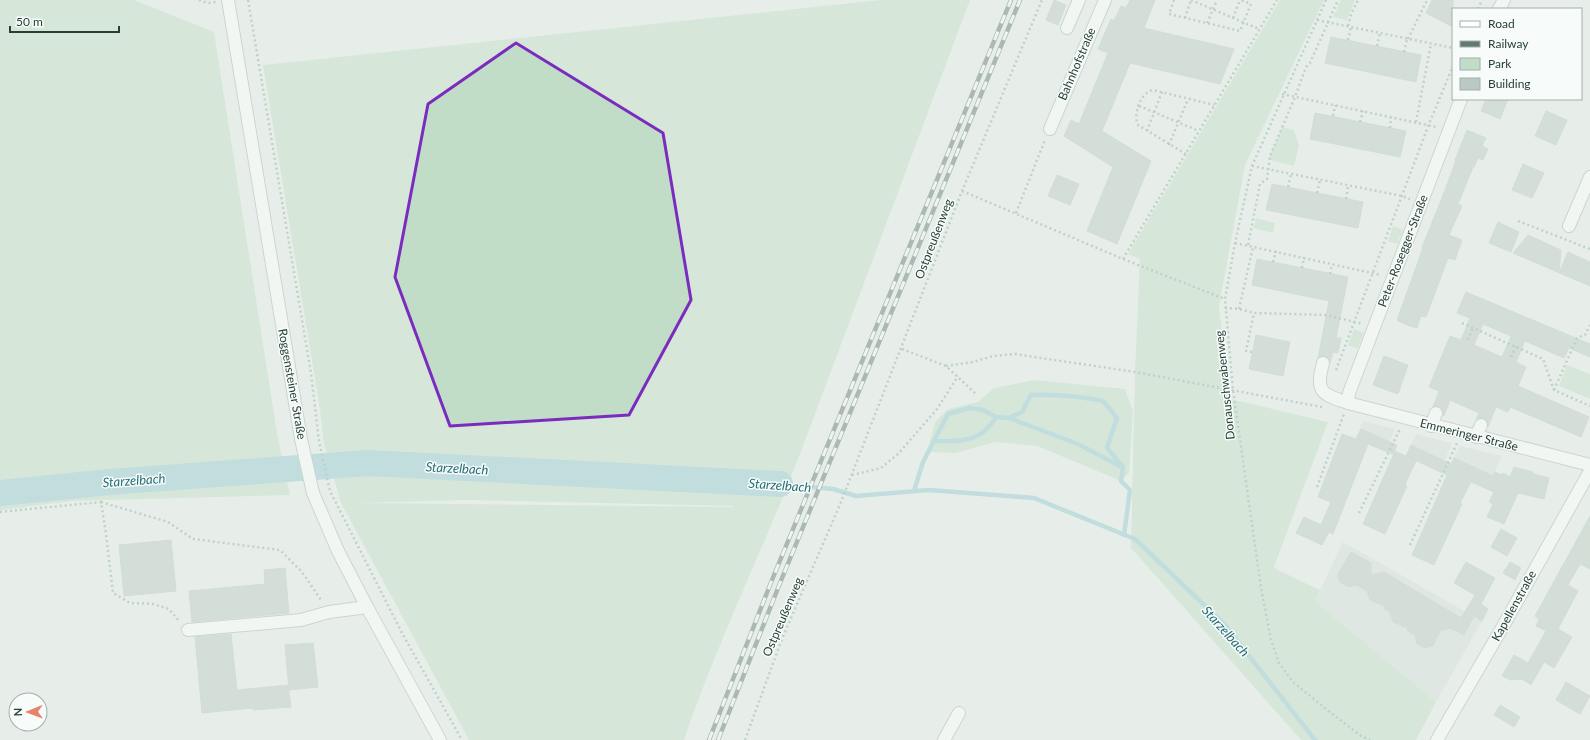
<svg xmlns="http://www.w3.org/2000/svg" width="1590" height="740" font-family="Lato,sans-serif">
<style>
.built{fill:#d5ded9}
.green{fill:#c1ddc8;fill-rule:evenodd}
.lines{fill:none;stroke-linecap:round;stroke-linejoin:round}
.stream{stroke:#93c8ce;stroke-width:4.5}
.river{stroke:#93c8ce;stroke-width:26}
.building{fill:#bcc9c3;stroke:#b9c8c1;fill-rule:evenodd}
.minor-casing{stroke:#a9b6b1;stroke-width:14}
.path{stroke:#89afa1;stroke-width:2.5;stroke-dasharray:2 3;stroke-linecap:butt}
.minor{stroke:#fff;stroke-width:12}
.rail-casing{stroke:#617b72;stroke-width:4.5}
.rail{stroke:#f7fbf9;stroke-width:3;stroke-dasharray:9;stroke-linecap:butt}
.marked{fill:none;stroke:#7b2cbf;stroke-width:3;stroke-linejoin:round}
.labels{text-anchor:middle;stroke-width:3;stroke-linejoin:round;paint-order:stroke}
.street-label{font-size:12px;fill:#264037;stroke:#f7fbf9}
.water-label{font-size:13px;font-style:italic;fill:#246e78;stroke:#f7fbf9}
</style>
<rect width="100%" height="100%" fill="#e7eeea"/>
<g class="built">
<path d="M 1363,421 L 1395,429 L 1385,451 L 1356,439 Z"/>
<path d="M 1416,434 L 1452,443 L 1440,471 L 1407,455 Z"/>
<path d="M 1460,446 L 1502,456 L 1488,486 L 1449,468 Z"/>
<path d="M 1343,542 L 1482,621 L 1436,702 L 1315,601 Z"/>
</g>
<g class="green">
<path d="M 0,0 L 134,0 L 214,32 L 278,439 L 290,495 L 72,501 L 0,510 Z"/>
<path d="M 881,0 L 970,0 L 800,454 C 763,550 717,643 684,740 L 469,740 L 341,503 L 324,444 L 319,403 L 263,65 ZM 465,500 L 734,506 L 734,507 L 359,503 Z"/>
<path d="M 1280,0 L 1324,0 L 1245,165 L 1219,306 L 1230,399 L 1328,422 L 1274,567 L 1278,570 L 1320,590 L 1315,601 L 1436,702 L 1416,740 L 1301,740 L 1131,548 L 1135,372 L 1140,259 L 1128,254 Z"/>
<path d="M 1341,0 L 1355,0 L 1347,20 L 1333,17 Z"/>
<path d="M 1282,127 L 1294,130 L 1299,145 L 1294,166 L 1270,160 L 1270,156 Z"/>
<path d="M 1256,218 L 1275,223 L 1273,233 L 1253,228 Z"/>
<path d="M 1393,226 L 1403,230 L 1397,244 L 1388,241 Z"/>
<path d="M 1354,329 L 1364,333 L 1357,349 L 1348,345 Z"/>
<path d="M 1567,365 L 1590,374 L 1590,399 L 1559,386 Z"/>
<path d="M 1034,380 L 1125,389 L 1133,411 L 1129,473 L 1121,481 L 1037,446 L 995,442 L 956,453 L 927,452 L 935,422 L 948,409 L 978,402 L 994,388 Z"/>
</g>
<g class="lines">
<g class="stream">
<path d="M 1009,418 L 1078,444 L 1120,466"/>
<path d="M 934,441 C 960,442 982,442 996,417"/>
<path d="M 780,484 L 833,489 L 856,496 L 929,490 L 1034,498 L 1135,539 L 1224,624 L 1315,740"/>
<path d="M 914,491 L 923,462 L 948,414 L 969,408 L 983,410 L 996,417 L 1009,418 L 1022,412 L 1031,395 C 1056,394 1078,396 1103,401 L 1117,418 L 1107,448 L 1123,467 L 1121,481 L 1130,490 L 1124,535"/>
</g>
<path class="river" d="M 0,493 L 109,482 L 368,463 L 780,484"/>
</g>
<g class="building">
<path d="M 1054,0 L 1066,5 L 1058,25 L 1046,20 Z"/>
<path d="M 1130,0 L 1155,0 L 1144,28 L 1234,49 L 1220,84 L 1130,63 L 1102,131 L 1151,161 L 1117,244 L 1087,231 L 1113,167 L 1064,136 L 1071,120 L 1079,124 L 1108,53 L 1098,49 L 1111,19 L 1114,21 L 1121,6 L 1126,8 Z"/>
<path d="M 1432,0 L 1453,0 L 1453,27 L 1426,13 Z"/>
<path d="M 1331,37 L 1421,55 L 1416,82 L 1325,63 Z"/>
<path d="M 1486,99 L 1508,99 L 1500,119 L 1481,111 Z"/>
<path d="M 1546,111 L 1567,120 L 1556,145 L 1535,136 Z"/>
<path d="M 1315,113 L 1406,131 L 1400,157 L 1310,139 Z"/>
<path d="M 1467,130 L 1486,138 L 1482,146 L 1488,149 L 1483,160 L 1478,158 L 1474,167 L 1473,167 L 1458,204 L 1462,206 L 1449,235 L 1462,240 L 1455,260 L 1448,258 L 1426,317 L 1421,316 L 1417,328 L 1410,326 L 1398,321 L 1398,317 L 1423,248 L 1422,247 L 1442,198 L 1456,160 L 1455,160 Z"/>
<path d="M 1523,164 L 1544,173 L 1532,198 L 1512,190 Z"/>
<path d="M 1057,175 L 1079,184 L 1070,205 L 1048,196 Z"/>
<path d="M 1272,184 L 1363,202 L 1358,228 L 1266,210 Z"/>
<path d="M 1498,222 L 1519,232 L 1511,252 L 1489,243 Z"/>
<path d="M 1528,235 L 1561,250 L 1559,273 L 1568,252 L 1590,262 L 1590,286 L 1513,253 Z"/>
<path d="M 1257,259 L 1348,277 L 1336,338 L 1341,338 L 1338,353 L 1333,352 L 1330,363 L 1328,358 L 1325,356 L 1318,358 L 1329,301 L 1252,285 Z"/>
<path d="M 1466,292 L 1590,344 L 1590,357 L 1569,348 L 1564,358 L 1525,341 L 1516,362 L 1526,367 L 1518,386 L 1589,417 L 1581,437 L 1510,407 L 1508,412 L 1496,407 L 1488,427 L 1487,421 L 1484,418 L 1480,418 L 1476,419 L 1479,413 L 1450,400 L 1444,416 L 1442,408 L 1438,406 L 1433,407 L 1439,391 L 1429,387 L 1450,336 L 1461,340 L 1470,318 L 1457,313 ZM 1483,324 L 1511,336 L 1502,357 L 1474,345 Z"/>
<path d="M 1256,335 L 1290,342 L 1283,376 L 1249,369 Z"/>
<path d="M 1384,356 L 1408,365 L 1398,394 L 1373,385 Z"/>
<path d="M 1361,429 L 1397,445 L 1393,454 L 1368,444 L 1333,534 L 1329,532 L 1322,545 L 1296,533 L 1304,517 L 1321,525 L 1331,502 L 1318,497 L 1342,434 L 1356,439 Z"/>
<path d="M 1411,445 L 1451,464 L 1454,458 L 1493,476 L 1495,472 L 1502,475 L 1503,473 L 1510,477 L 1514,467 L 1533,472 L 1534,474 L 1549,478 L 1544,499 L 1518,493 L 1504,524 L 1487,517 L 1493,504 L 1489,502 L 1494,492 L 1471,482 L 1460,503 L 1462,504 L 1434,565 L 1412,555 L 1447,475 L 1406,456 Z"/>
<path d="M 1395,451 L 1416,461 L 1405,484 L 1407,486 L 1385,534 L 1363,524 Z"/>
<path d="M 1590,516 L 1590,569 L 1580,564 L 1568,585 L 1578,591 L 1558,629 L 1572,637 L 1554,668 L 1544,662 L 1531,685 L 1522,679 L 1511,680 L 1502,676 L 1514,655 L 1528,663 L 1546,631 L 1536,626 L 1539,619 L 1535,616 Z"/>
<path d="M 1501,529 L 1517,538 L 1507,556 L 1491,547 Z"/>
<path d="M 171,540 L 176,591 L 124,596 L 119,545 Z"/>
<path d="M 1351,552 L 1371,563 L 1371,575 L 1384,572 L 1461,618 L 1475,595 L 1454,583 L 1466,562 L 1495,578 L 1481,604 L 1488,609 L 1482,621 L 1474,616 L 1464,635 L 1450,628 L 1440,631 L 1433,646 L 1425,648 L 1417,644 L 1415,635 L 1407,630 L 1408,628 L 1393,622 L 1390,612 L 1384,608 L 1385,606 L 1370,600 L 1367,591 L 1356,585 L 1348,587 L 1340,582 L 1338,574 Z"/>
<path d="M 1510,562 L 1521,568 L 1515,580 L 1503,573 Z"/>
<path d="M 285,568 L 289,613 L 192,622 L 189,591 L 265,584 L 264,570 Z"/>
<path d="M 231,634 L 237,690 L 288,685 L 291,707 L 253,710 L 253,708 L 202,713 L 195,637 Z"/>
<path d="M 313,643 L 318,687 L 289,690 L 285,645 Z"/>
<path d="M 1566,682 L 1590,696 L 1580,714 L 1556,700 Z"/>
<path d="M 1500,705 L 1520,717 L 1514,727 L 1494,715 Z"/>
</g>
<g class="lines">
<g class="minor-casing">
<g id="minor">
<path d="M 228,0 L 301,439 L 313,493 L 338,551 L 367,607 L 440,740"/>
<path d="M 1499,9 L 1504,0"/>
<path d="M 1067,28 L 1079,0"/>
<path d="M 1050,129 L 1105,0"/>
<path d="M 1569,226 L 1590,177"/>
<path d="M 1323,363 C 1315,393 1322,394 1348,403 L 1590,465"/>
<path d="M 1348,403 L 1349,393 L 1461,99"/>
<path d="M 1431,426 L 1436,413"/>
<path d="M 1476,437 L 1481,425"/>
<path d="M 188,630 L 301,620 L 329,612 L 367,607"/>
<path d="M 944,740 L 959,713"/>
<path d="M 1437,740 L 1502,628 L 1590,471"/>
</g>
</g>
<g class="path">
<path d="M 199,0 L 208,3 L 216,2"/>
<path d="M 248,0 L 311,373 L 319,441 L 330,491 L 402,633 L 462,740"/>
<path d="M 1174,0 L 1169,14 L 1240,31 L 1251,4 L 1241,0"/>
<path d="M 1191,0 L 1259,29"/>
<path d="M 1326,0 L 1252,166 L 1235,243 L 1225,299 L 1233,390 L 1261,588 L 1271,640 L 1279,663 L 1293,682 L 1326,709 L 1361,736 L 1370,740"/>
<path d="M 1478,9 L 1482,0"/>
<path d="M 1185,18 L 1191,0"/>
<path d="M 1233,18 L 1240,0"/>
<path d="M 1317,20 L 1453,48"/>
<path d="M 1207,23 L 1217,0"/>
<path d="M 1348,26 L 1351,14 L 1358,0"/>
<path d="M 1408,39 L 1427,0"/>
<path d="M 1348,40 L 1351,27"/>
<path d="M 1377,46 L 1380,33"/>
<path d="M 1404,52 L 1407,39"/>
<path d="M 1282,94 L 1436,127"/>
<path d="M 1139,106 L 1199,131"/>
<path d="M 1333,116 L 1335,105"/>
<path d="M 1360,122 L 1363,111"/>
<path d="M 1416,122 L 1431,44"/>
<path d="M 1390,128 L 1391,117"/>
<path d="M 1147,131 L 1162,92"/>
<path d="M 1169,145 L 1188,99"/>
<path d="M 1186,154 L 1138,125 C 1133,114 1140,93 1153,90 L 1214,105"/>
<path d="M 1252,166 L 1402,196 L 1410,199"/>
<path d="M 1288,187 L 1291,174"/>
<path d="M 962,191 L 1123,259 L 1225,299"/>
<path d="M 1317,193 L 1320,180"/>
<path d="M 1346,199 L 1348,186"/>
<path d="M 1016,213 L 1045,140"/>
<path d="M 1518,221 L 1590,249"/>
<path d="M 1235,243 L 1381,275"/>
<path d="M 1248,245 L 1260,184 L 1267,179 L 1270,156 L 1295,97 L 1306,67 L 1310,63 L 1338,0"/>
<path d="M 1123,259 L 1277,0"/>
<path d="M 1273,262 L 1276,251"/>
<path d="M 1302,268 L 1304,257"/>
<path d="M 1330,274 L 1332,264"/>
<path d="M 1225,308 L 1239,309 L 1254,313 L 1326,315 L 1363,324"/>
<path d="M 1239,309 L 1253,247"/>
<path d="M 1462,323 L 1543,359 L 1554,390 L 1590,406"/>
<path d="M 1468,340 L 1473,328"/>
<path d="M 902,349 L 946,366 L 977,395"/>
<path d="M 1252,352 L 1246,351 L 1254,313"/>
<path d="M 1511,357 L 1516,346"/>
<path d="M 946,366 L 973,362 L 993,356 L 1015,354 L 1135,372 L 1322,407"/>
<path d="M 1336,370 L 1429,124 L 1453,66"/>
<path d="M 1554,390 L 1577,338 L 1585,335 L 1590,325"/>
<path d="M 852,475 L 881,468 L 898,454 L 937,409 L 958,376"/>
<path d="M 1317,487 L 1344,414"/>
<path d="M 101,502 L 168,522 L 193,539 L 280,550 L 302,572 L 321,600"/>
<path d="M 0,512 L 101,502 L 106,534 L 113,593 L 130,603 L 153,604 L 169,609 L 179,621"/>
<path d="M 1359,513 L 1400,429"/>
<path d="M 1410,545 L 1457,443"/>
<path d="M 745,740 L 782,639 L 841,502 L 962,191 L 1042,0"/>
</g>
<use href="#minor" class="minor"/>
<g class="rail-casing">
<g id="rail">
<path d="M 709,740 L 772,580 L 1011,0"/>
<path d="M 718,740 L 780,583 L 1020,0"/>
</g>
</g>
<use href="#rail" class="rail"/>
</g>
<path d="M0 0H1590V740H0ZM 516,43 L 663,133 L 691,300 L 629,415 L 450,426 L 395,277 L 428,104 Z" fill="#e7eeea" fill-opacity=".55" fill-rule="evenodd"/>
<path class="marked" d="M 516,43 L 663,133 L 691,300 L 629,415 L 450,426 L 395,277 L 428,104 Z"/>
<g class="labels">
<g class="street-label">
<text transform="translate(1077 64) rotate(-67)" y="4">Bahnhofstraße</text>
<text transform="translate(934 239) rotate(-69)" y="4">Ostpreußenweg</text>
<text transform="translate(1403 251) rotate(-69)" y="4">Peter-Rosegger-Straße</text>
<text transform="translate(292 384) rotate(80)" y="4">Roggensteiner Straße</text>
<text transform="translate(1225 385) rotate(-96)" y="4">Donauschwabenweg</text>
<text transform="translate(1469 435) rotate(14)" y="4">Emmeringer Straße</text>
<text transform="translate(1514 606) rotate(-61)" y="4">Kapellenstraße</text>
<text transform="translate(783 617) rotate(-67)" y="4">Ostpreußenweg</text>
</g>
<g class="water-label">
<text transform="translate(457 468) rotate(3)" y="5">Starzelbach</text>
<text transform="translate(134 480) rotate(-4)" y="5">Starzelbach</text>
<text transform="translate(780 485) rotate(4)" y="5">Starzelbach</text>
<text transform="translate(1226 631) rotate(48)" y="5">Starzelbach</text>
</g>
</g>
<rect x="1452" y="8" width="130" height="92" fill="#f7fbf9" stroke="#a3b0ab"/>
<rect x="1460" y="21" width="20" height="6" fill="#ffffff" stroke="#a3b0ab"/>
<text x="1488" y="28" font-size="12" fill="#264037">Road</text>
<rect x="1460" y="41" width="20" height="6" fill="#617b72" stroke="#a3b0ab"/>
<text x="1488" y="48" font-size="12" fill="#264037">Railway</text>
<rect x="1460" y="58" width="20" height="12" fill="#c1ddc8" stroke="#a3b0ab"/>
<text x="1488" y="68" font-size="12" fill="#264037">Park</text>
<rect x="1460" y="78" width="20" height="12" fill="#bcc9c3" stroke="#a3b0ab"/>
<text x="1488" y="88" font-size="12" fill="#264037">Building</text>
<g transform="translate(28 712) rotate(269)"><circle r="19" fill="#f7fbf9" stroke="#a3b0ab"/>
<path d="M0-3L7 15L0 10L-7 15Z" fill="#e8836b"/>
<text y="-6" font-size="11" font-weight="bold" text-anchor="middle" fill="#264037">N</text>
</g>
<path d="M10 26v6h109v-6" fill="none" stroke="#264037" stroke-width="2"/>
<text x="16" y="26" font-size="12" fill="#264037" stroke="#f7fbf9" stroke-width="3" paint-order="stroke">50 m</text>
</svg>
